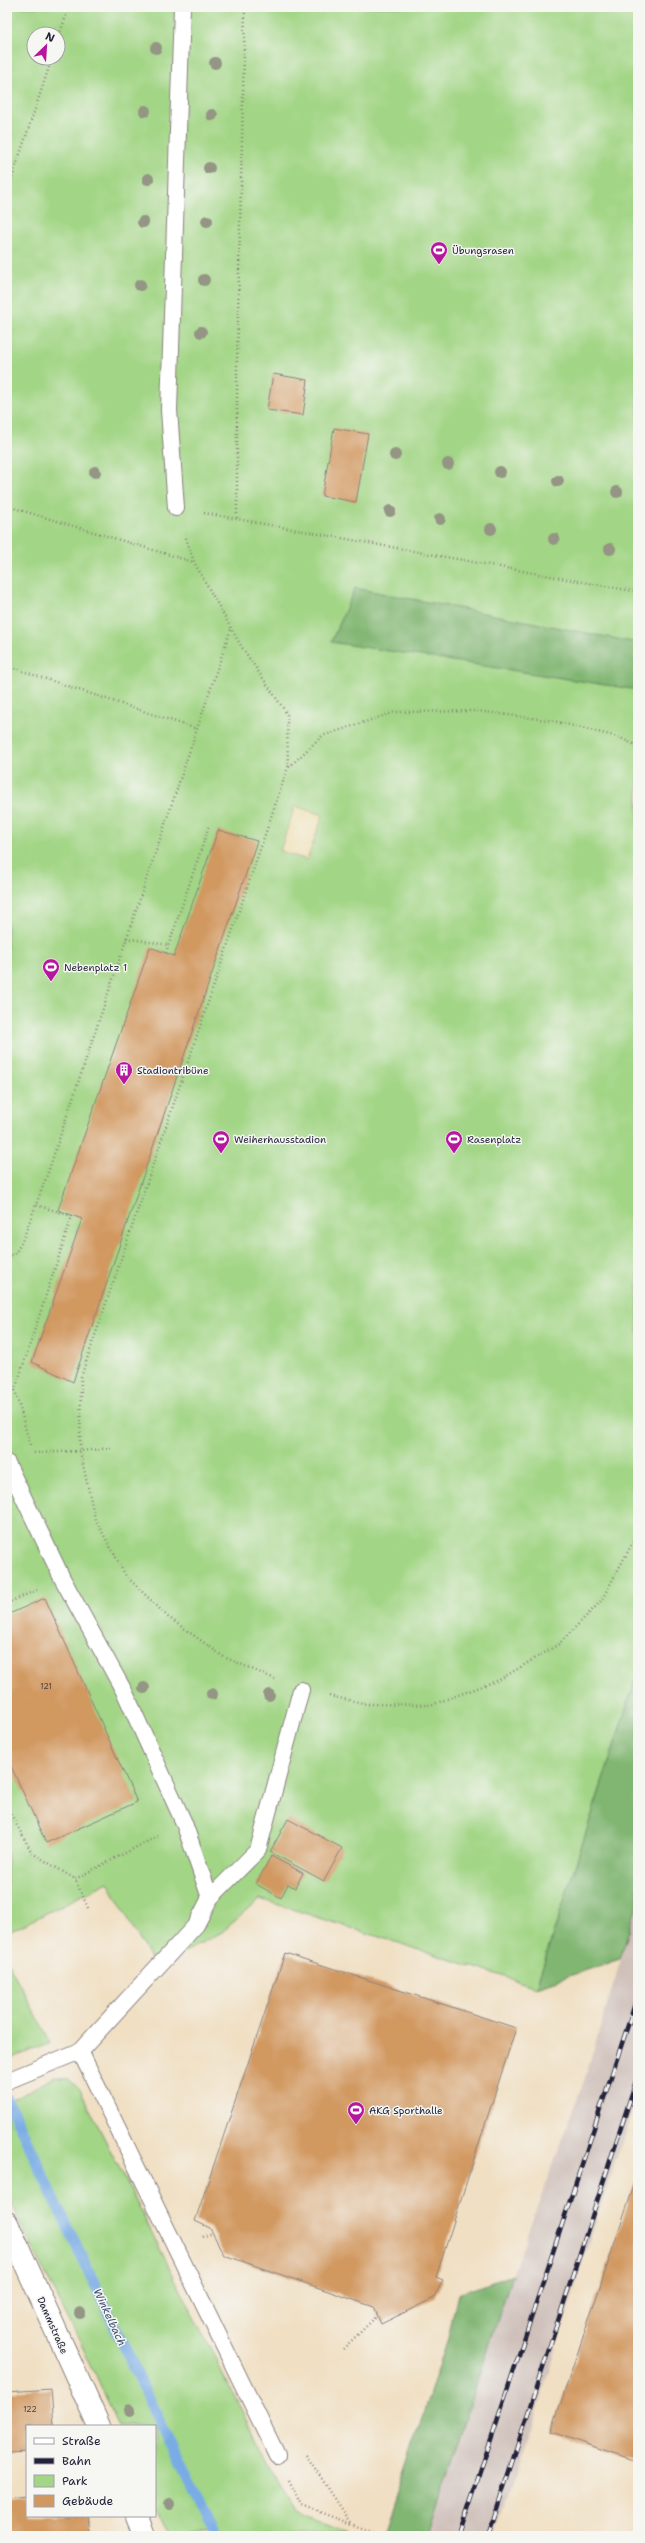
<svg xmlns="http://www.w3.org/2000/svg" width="645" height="2543" font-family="'Shantell Sans',sans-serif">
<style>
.industrial{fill:#cfc0ba}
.green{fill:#a2d585;stroke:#627c60;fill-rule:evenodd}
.forest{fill:#81b672;stroke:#526c56}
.sand{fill:#eeda9e;stroke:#887e6c}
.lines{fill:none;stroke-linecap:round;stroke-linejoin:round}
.stream{stroke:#79ace5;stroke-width:11}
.building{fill:#d19861}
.service-casing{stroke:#89807e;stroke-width:18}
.minor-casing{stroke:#89807e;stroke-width:24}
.path{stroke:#89807e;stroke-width:2.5;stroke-dasharray:1 3;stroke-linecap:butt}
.service{stroke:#fff;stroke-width:16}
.minor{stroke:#fff;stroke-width:22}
.rail-casing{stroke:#22223b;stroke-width:4.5}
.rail{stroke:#f6f6f2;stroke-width:3;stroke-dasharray:9;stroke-linecap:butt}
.tree{fill:#949584}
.labels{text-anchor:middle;stroke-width:3;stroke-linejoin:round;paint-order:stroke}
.number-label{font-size:8px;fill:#4e4044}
.poi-label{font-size:10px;fill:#22223b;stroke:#f6f6f2;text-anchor:start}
.street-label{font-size:10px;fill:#22223b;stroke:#f6f6f2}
.water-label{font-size:11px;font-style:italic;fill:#405276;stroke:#f6f6f2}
</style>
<rect width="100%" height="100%" fill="#f6f6f2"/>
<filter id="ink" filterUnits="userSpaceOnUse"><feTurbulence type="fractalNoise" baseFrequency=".025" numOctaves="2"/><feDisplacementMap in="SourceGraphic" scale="8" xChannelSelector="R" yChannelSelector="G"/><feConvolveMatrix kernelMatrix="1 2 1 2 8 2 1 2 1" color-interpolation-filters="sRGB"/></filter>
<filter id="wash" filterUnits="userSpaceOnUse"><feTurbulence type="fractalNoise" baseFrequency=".012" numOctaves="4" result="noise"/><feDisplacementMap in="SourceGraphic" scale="16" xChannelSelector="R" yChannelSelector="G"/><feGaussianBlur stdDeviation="0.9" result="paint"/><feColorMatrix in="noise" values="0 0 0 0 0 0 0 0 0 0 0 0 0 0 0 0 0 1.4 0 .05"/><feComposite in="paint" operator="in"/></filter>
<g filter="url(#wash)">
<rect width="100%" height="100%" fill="#f0dfc2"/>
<path class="industrial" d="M 638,1903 L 638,2093 L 577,2279 L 533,2426 L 493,2536 L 428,2536 L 512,2275 L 584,2081 Z"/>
<g class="green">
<path d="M 7,7 L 638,7 L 638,1672 L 536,1987 L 260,1899 L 222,1932 L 155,1968 L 108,1882 L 7,1933 ZM 34,34 L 58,34 L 58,58 L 34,58 Z"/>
<path d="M 7,1961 L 51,2043 L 7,2060 Z"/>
<path d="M 55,2077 L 69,2079 L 80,2090 L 294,2515 L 349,2536 L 170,2536 L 155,2504 L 155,2426 L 119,2426 L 89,2360 L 25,2233 L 7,2192 L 7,2102 Z"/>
</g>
<g class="forest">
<path d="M 355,588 L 638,643 L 638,690 L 331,642 Z"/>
<path d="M 638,1672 L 638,1903 L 620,1959 L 536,1987 Z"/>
<path d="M 512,2275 L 428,2536 L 383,2536 L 447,2341 L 458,2294 Z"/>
</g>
<path class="sand" d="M 295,806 L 323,815 L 307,860 L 280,851 Z"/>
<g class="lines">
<path class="stream" d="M 7,2099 L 214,2536"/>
</g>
<g id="blocks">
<g class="building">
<path d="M 273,374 L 308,380 L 303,415 L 267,410 Z"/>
<path d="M 334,428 L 368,434 L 356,502 L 322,496 Z"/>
<path d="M 218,830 L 257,841 L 73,1382 L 32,1362 L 82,1219 L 58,1210 L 150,947 L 174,956 Z"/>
<path d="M 45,1598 L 137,1802 L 46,1843 L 7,1757 L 7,1615 Z"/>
<path d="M 288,1819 L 342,1848 L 324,1881 L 270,1852 Z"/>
<path d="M 271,1856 L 303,1873 L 295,1888 L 288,1884 L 281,1898 L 256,1884 Z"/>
<path d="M 285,1953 L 516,2028 L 436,2277 L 443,2280 L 434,2298 L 381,2324 L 374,2307 L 224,2255 L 210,2228 L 195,2221 Z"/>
<path d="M 638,2174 L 638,2461 L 551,2432 Z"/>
<path d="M 51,2389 L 54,2426 L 27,2426 L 27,2452 L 7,2453 L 7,2392 Z"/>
<path d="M 27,2496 L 27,2516 L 89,2516 L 91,2536 L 7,2536 L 7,2498 Z"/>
</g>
</g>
</g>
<g filter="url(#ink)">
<use href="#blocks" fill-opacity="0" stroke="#89807e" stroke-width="1"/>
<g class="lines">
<g class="service-casing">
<g id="service">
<path d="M 176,508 L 169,410 L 182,7"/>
<path d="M 7,1463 L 62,1578 L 125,1693 L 184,1823 L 210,1898 L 258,1850 L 301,1690"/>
<path d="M 80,2051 L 277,2455"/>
<path d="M 7,2081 L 80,2051 L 196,1925 L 210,1898"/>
</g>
</g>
<g class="minor-casing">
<g id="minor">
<path d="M 7,2223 L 99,2426"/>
<path d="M 137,2516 L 145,2536"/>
</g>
</g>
<g class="path">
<path d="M 58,39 L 69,7"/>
<path d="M 7,193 L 52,58"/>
<path d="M 7,506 L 193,562"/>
<path d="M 204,513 L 638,592"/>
<path d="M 237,518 L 237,359 L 245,7"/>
<path d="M 7,666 L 197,729"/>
<path d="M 289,767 L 322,736 L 395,712 L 478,711 L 554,721 L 618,737 L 638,746"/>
<path d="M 126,938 L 168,945"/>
<path d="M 166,953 L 209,826"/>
<path d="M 7,1255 L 14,1255 L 22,1242 L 46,1178 L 231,628"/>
<path d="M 30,1445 L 15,1390 L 72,1216 L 36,1205"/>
<path d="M 111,1448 L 80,1451 L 95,1519 L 126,1576 L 168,1617 L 224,1657 L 275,1679"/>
<path d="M 34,1453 L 80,1451 L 81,1377 L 288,767 L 287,714 L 241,646 L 194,562 L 185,535"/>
<path d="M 7,1603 L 37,1590"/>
<path d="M 329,1696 L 368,1704 L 431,1705 L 499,1680 L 559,1644 L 601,1601 L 638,1533"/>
<path d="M 7,1807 L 32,1853 L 75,1879"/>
<path d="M 88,1908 L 75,1879 L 158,1836"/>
<path d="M 202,2237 L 213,2233"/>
<path d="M 343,2349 L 377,2316"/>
<path d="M 306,2455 L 352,2524"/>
<path d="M 289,2480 L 301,2505 L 383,2536"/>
</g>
<use href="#service" class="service"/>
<use href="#minor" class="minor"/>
<g class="rail-casing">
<g id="rail">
<path d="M 459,2536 L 638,1995"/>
<path d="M 488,2536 L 638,2075"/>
</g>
</g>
<use href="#rail" class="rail"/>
</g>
<g class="tree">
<circle cx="156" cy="48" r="6"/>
<circle cx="215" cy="63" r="6"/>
<circle cx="145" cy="111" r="6"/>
<circle cx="212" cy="115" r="6"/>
<circle cx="209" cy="168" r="6"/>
<circle cx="148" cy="179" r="6"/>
<circle cx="207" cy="221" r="6"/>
<circle cx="143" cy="222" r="6"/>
<circle cx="204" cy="280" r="6"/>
<circle cx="140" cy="285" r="6"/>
<circle cx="201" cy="332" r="6"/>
<circle cx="395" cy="455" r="6"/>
<circle cx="448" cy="464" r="6"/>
<circle cx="95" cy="472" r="6"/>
<circle cx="500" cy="472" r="6"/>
<circle cx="558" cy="481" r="6"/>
<circle cx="617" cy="492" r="6"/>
<circle cx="390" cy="511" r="6"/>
<circle cx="440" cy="519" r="6"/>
<circle cx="491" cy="529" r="6"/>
<circle cx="554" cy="539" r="6"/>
<circle cx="610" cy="549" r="6"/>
<circle cx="144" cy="1688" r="6"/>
<circle cx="212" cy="1694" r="6"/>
<circle cx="269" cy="1695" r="6"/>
<circle cx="80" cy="2313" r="6"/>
<circle cx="130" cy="2410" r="6"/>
<circle cx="169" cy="2504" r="6"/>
</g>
</g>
<defs>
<g id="stadium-pin" transform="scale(0.9)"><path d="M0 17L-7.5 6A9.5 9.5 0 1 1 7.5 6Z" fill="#b5179e" stroke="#f6f6f2"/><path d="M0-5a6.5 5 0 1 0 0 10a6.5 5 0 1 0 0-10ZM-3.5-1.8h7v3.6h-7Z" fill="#fff"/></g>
<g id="building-pin" transform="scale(0.9)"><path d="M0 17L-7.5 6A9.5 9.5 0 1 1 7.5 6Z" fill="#b5179e" stroke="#f6f6f2"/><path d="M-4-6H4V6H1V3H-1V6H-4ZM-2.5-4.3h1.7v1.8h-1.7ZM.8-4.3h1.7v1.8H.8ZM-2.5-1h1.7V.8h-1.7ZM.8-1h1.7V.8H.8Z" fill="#fff"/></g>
</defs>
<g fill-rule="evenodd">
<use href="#stadium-pin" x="439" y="250"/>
<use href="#stadium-pin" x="51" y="967"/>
<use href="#building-pin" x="124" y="1070"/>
<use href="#stadium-pin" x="221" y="1139"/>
<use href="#stadium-pin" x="454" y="1139"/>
<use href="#stadium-pin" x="356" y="2110"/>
</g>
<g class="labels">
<g class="number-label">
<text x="46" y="1689">121</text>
<text x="30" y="2412">122</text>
</g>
<g class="poi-label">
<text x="452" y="254">Übungsrasen</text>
<text x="64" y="971">Nebenplatz 1</text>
<text x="137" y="1074">Stadiontribüne</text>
<text x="234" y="1143">Weiherhausstadion</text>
<text x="467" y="1143">Rasenplatz</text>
<text x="369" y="2114">AKG Sporthalle</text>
</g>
<g class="street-label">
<text transform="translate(53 2325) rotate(66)" y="4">Dammstraße</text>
</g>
<g class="water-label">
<text transform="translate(110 2317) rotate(65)" y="4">Winkelbach</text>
</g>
</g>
<rect width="645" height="2543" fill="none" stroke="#f6f6f2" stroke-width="24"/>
<rect x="26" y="2425" width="130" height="92" fill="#f6f6f2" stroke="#a1a1a9"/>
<rect x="34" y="2438" width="20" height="6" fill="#ffffff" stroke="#a1a1a9"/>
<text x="62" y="2445" font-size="12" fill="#22223b">Straße</text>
<rect x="34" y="2458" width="20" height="6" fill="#22223b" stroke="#a1a1a9"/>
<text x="62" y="2465" font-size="12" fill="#22223b">Bahn</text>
<rect x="34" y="2475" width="20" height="12" fill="#a2d585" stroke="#a1a1a9"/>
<text x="62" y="2485" font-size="12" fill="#22223b">Park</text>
<rect x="34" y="2495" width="20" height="12" fill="#d19861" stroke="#a1a1a9"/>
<text x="62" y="2505" font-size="12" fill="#22223b">Gebäude</text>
<g transform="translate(46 46) rotate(25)"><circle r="19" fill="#f6f6f2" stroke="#a1a1a9"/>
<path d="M0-3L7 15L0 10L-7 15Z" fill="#b5179e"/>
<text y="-6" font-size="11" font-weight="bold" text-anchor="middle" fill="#22223b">N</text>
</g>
</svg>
